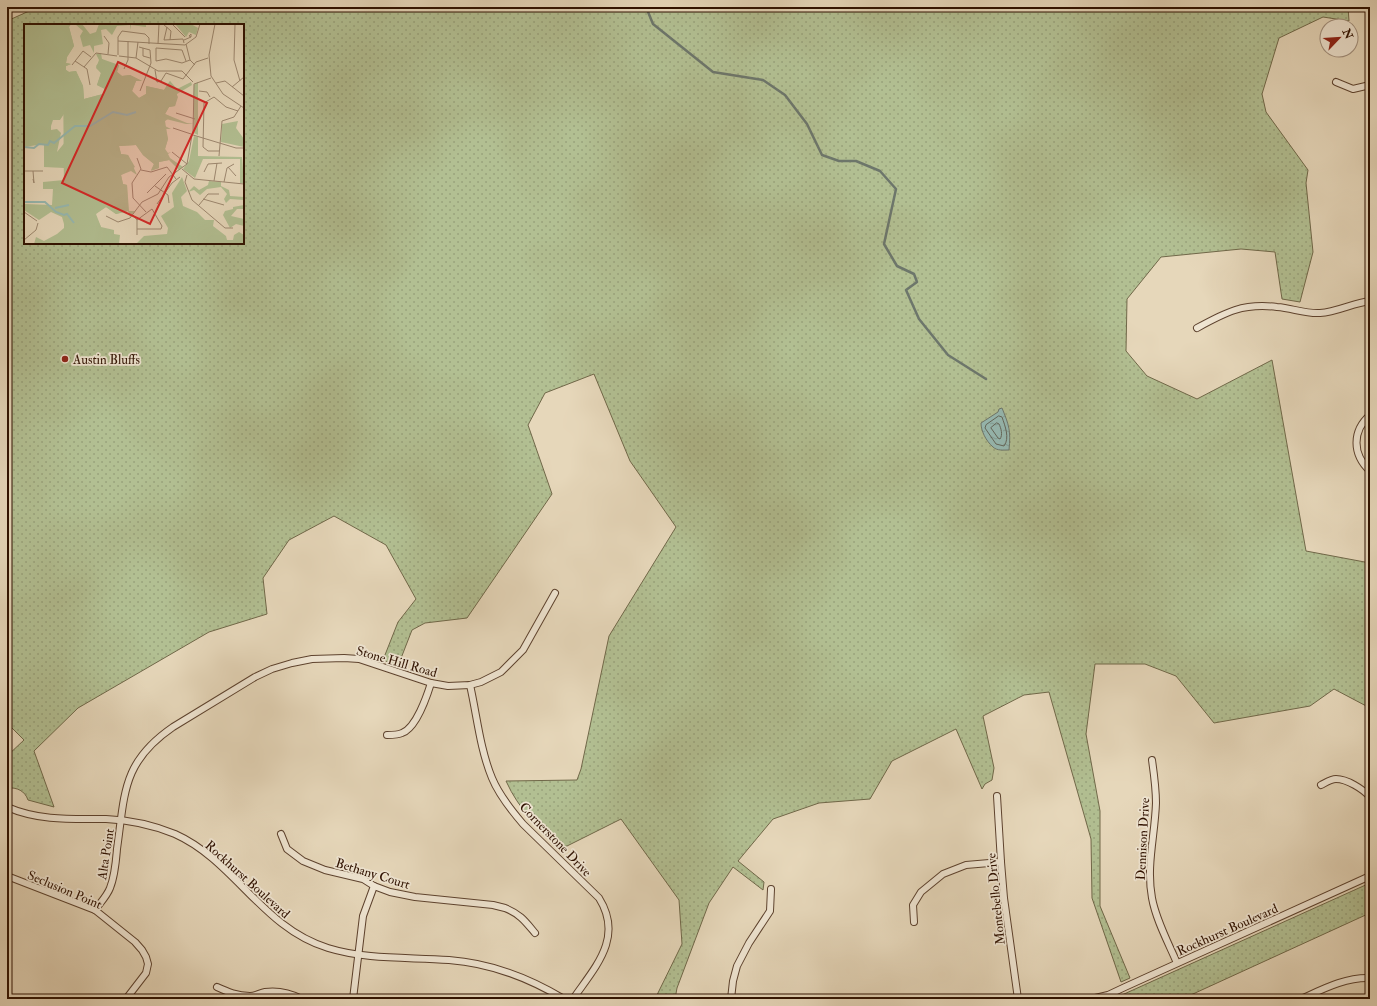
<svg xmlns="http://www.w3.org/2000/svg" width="1377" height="1006" font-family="'IM FELL Double Pica',serif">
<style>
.park{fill:url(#park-dots);stroke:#706849;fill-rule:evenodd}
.water{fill:url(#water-ripples);stroke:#6d766b}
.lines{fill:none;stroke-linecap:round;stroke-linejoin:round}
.shore{stroke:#626559;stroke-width:1}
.stream{stroke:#6d766b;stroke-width:2.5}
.street-casing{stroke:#5d422e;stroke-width:8}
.street{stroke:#efe5d2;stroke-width:6}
.poi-dot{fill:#8f2418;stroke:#efe5d2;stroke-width:1.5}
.labels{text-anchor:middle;stroke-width:3.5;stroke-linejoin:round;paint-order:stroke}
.poi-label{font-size:13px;fill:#2f1100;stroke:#efe5d2;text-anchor:start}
.street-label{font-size:13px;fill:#2f1100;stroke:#efe5d2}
.inset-river{fill:none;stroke:#96b9b2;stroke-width:2}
.inset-road{fill:none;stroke:#9d8870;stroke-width:1}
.view{fill:#d62828;fill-opacity:0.15;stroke:#d62828;stroke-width:2}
.inset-edge{fill:none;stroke:#2f1100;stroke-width:2}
</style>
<defs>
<pattern id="park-dots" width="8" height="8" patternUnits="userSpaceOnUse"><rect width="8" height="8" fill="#b2bf92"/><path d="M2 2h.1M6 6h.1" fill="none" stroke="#99a37c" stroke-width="1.8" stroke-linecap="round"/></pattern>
<pattern id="water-ripples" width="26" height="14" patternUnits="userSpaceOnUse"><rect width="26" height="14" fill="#96b9b2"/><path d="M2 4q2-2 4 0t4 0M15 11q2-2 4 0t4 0" fill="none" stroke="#829e97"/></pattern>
</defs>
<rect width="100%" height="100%" fill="#e6d7ba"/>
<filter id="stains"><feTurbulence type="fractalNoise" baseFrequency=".005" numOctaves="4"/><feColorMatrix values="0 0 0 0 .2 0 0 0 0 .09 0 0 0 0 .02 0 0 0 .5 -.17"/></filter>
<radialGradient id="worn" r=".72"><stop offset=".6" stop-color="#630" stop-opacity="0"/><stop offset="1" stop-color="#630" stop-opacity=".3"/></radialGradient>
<g class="park">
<path d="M 38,7 L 1348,7 L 1349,21 L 1323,17 L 1279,38 L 1262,94 L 1266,112 L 1308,170 L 1306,183 L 1313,252 L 1300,302 L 1282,299 L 1275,252 L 1241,249 L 1161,257 L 1127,299 L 1126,351 L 1147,376 L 1197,399 L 1272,360 L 1306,551 L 1370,563 L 1370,708 L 1334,689 L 1310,706 L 1214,723 L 1176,676 L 1145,664 L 1095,664 L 1086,734 L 1100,811 L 1100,906 L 1130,978 L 1121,982 L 1092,898 L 1091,839 L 1049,692 L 1024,695 L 983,716 L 994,768 L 992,780 L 985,784 L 982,789 L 956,729 L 892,761 L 870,799 L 819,803 L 773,819 L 738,861 L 764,882 L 763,890 L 733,867 L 709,903 L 677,988 L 675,999 L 655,999 L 682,944 L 679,900 L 621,819 L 561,849 C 538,827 519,810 506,781 L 577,780 L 581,769 L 609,636 L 676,527 L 630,461 L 594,374 L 545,393 L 528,425 L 552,494 L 467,618 L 425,623 L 412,630 L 398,666 L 383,660 L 398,622 L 416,599 L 386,545 L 334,516 L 289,540 L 263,578 L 267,614 L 209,632 L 78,708 L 34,751 L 54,807 L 28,800 C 25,791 17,787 7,788 L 7,756 L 24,740 L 7,723 L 7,21 ZM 25,25 L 243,25 L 243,243 L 25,243 Z"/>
<path d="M 1370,883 L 1370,913 L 1182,999 L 1113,999 Z"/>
</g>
<path class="water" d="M 1002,408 C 1009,425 1011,431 1009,450 C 1004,450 997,451 993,447 C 986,441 981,431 981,423 L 998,412 L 999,409 Z"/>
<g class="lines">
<g class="shore">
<path d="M 999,416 L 1002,417 C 1005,426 1010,438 1004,446 L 996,444 L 985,428 L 986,425 Z"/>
<path d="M 997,423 L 999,424 C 1001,428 1003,435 1000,439 L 998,438 L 991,428 Z"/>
</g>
<path class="stream" d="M 646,7 L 653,24 L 713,72 L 763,80 L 785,95 L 807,124 L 822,155 L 839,161 L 856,161 L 880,171 L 896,189 L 884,244 L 897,266 L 914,274 L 917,282 L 906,290 L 919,319 L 948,355 L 986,379"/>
<g class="street-casing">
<g id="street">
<path d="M 1336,82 L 1353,89 L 1370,85"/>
<path d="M 1197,328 C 1226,312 1243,303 1277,307 C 1292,308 1305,314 1320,313 C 1337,312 1353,303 1370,301"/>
<path d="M 1370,415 C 1352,431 1352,454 1370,471"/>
<path d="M 470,685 C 477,716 480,749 492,778 C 499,795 511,810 523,824 L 599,898 C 624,938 595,967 573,999"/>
<path d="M 387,735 C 392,735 398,735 402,733 C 416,728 427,696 431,683"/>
<path d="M 1152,760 C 1154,774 1156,788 1156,803 C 1155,835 1146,866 1152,898 C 1156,920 1168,942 1177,963"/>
<path d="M 1321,785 C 1325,783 1331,779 1336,779 C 1347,779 1363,789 1370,797"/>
<path d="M 997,796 L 1001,862 L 1004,898 L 1018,999"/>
<path d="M 7,807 C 39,821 72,819 106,819 C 130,820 153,825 175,834 C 235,861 262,928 328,948 C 367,960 409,957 449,960 C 490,963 529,978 564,999"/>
<path d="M 7,817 L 8,808"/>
<path d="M 281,834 L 287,849 L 303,861 L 325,870 L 363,879 L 374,886 L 390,892 L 415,897 L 493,905 L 505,908 C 520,914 525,921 535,933"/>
<path d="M 7,876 L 95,910 L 135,942 L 142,950 L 146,957 L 148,964 L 146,973 L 126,999"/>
<path d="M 95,910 C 100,903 107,896 110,888 C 115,876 116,861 117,849 C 125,793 122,762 173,727 L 255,677 L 272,669 L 292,663 L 312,659 L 344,658 L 359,659 L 431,683 L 448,686 L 470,685 L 481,682 L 501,672 L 523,650 L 555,593"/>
<path d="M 914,922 L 913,905 L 921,892 L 943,874 L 966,865 L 1001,862"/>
<path d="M 217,987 C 228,992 237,996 250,996 C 255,996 260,993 265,992 C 279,990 290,993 302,999"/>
<path d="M 353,999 L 363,916 L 374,886"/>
<path d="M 731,999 L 733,981 L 737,966 L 749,943 L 770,911 L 771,889"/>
<path d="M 1091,999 L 1108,995 L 1125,987 L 1370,876"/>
<path d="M 1301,999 C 1323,989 1346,977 1370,978"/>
</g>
</g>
<use href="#street" class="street"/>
</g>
<circle class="poi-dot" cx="65" cy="359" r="4"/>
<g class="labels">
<g class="poi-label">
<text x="73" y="364">Austin Bluffs</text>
</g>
<g class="street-label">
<text transform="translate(397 661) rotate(16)" y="5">Stone Hill Road</text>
<text transform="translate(556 839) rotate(46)" y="5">Cornerstone Drive</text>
<text transform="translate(1142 839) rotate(-87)" y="5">Dennison Drive</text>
<text transform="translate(105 854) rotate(-81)" y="5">Alta Point</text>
<text transform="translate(373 873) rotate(17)" y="5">Bethany Court</text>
<text transform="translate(248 879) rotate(42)" y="5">Rockhurst Boulevard</text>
<text transform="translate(65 889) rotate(23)" y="5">Seclusion Point</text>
<text transform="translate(995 899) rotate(-96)" y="5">Montebello Drive</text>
<text transform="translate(1227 929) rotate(-24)" y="5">Rockhurst Boulevard</text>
</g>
</g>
<g transform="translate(24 24)">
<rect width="220" height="220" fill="#e6d7ba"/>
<path d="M 0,0 L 47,0 L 45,3 L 50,22 L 43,33 L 42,39 L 47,40 L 42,42 L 42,46 L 45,48 L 52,47 L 59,62 L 60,75 L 79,70 L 81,65 L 73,61 L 77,49 L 72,42 L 78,35 L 95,41 L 93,48 L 98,52 L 106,51 L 118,57 L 112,57 L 108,67 L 115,74 L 122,70 L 122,62 L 140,66 L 146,57 L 154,73 L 151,82 L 145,83 L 141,90 L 147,93 L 141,97 L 144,115 L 141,125 L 145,136 L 135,138 L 135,144 L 127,146 L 130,140 L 119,131 L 112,121 L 95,122 L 97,130 L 104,131 L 111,143 L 97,151 L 99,160 L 103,161 L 104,187 L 92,190 L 82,183 L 71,190 L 77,203 L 90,206 L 90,210 L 96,211 L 95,220 L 10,220 L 12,213 L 20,217 L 33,210 L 40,204 L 40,200 L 38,193 L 27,188 L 15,196 L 0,186 L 0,180 L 28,181 L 29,165 L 19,165 L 19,158 L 40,156 L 40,144 L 20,143 L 20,120 L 0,123 ZM 40,90 L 42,117 L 33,128 L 37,109 L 33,105 L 27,106 L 27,102 L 29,96 L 36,96 ZM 167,0 L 174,4 L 172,11 L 165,8 L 162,13 L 152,1 Z" fill="#b2bf92" fill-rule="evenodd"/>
<path d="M 0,0 L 47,0 L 45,3 L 50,22 L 43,33 L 42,39 L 47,40 L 42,42 L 42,46 L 45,48 L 52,47 L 59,62 L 60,75 L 79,70 L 81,65 L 73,61 L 77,49 L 72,44 L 75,36 L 72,30 L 77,29 L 78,35 L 82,38 L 95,41 L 93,48 L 98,52 L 106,51 L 118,57 L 112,57 L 108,67 L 115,74 L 122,70 L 122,62 L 140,66 L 146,57 L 153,65 L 167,58 L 168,61 L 153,70 L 151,82 L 145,83 L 141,90 L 163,99 L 170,100 L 162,100 L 142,95 L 141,97 L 141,102 L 147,105 L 141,105 L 144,115 L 141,125 L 144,129 L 147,128 L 144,130 L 146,134 L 159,143 L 155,146 L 145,136 L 135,138 L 135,144 L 127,147 L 130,140 L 119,131 L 112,121 L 95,122 L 97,130 L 104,131 L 113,151 L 107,147 L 97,151 L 99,160 L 103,161 L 105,187 L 111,187 L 106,193 L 104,187 L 92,190 L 82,183 L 72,190 L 77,203 L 55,201 L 55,182 L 44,176 L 44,171 L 40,171 L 39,44 L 0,44 ZM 51,0 L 58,0 L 66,10 L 72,8 L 75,0 L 122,0 L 122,3 L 107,1 L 107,6 L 106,1 L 93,2 L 88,11 L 82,5 L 77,6 L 79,20 L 70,22 L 70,29 L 66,21 L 59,23 L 56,12 L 59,7 ZM 174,58 L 174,111 L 170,109 L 170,61 ZM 214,97 L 212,104 L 220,115 L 220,123 L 197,118 L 198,100 ZM 170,112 L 174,113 L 174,132 L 218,133 L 220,159 L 216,159 L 216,135 L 179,135 L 171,154 L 159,145 L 165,137 ZM 158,153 L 163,167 L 157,173 L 159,182 L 173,188 L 181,196 L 190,196 L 189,202 L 202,212 L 203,216 L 209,216 L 210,211 L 215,208 L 220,211 L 220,220 L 112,220 L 120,212 L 143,210 L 144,204 L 137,192 L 150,183 L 148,169 ZM 185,157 L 197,158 L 197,162 L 205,166 L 206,172 L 220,173 L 220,185 L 213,185 L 207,192 L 220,195 L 220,202 L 212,200 L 206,204 L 199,191 L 201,187 L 209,185 L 209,183 L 220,181 L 220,176 L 206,175 L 202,179 L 200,175 L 203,170 L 197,163 L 183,165 L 176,171 L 170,166 L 164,168 L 170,162 L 175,166 L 184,161 Z" fill="#b2bf92"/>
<path class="inset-river" d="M 0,123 L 10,124 L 15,120 L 24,121 L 26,117 L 30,119 L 51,102 L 66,102 L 89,88 L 103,91 L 112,88M 0,178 L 21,178 L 32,188 L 40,191 L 43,190 L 50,199M 31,184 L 45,181"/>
<path class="inset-road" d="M 139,0 L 147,7 L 146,16M 148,0 L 161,13M 191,0 L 185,31 L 187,52 L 199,70 L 220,84M 211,0 L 210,36 L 216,57M 143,3 L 140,16 L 159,15 L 160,19M 80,12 L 85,19 L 84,30M 160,16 L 167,13 L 167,10 L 165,12 L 167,13M 94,17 L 161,21 L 172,13 L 176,0M 134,20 L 135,0M 162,20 L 166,36 L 171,41M 115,23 L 126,26 L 127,39 L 116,67M 119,24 L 119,32 L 126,34M 94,31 L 94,13 L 98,7 L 121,10 L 125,14 L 125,20M 95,32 L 112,34 L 134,47 L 158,47 L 169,58M 112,34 L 114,18M 51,37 L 63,45 L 66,61M 162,37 L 158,26 L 132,24 L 132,37 L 142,35 L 158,39 L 166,36M 48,41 L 59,27 L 67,33M 60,43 L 72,29 L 93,32M 100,45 L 104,36 L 104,17M 131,46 L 133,58 L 137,57 L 142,49 L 159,55 L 172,38 L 184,34M 192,59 L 201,57 L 220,72M 170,60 L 187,54M 208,63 L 220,53M 175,67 L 183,68 L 186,73M 152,89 L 171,95M 149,104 L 167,110M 169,110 L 170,60M 169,111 L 212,124 L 220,124M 195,127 L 184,127 L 179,123 L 180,79 L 190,73 L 202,83 L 214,87M 148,128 L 163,140M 195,132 L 198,97 L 210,93 L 217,82M 113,134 L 117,145 L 108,159 L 109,174 L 122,188M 204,143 L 212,152M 158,145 L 170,155 L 220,160M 117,146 L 127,148 L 143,143 L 152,155M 0,147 L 19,147M 180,148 L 184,140 L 198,139M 163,151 L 161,158 L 168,176 L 201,204 L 209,204M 9,155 L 10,159 L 9,147M 190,157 L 193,139M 200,158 L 203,144 L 210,140M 131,162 L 144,171 L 145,179M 123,169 L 142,150M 179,175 L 200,181M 133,180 L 148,159 L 156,153M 175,181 L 184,170 L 195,170M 0,188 L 13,197M 109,191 L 113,196 L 113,211M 82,192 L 94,198 L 106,194 L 118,178 L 134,170 L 145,153 L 163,140 L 168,111M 113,196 L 128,185 L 138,202 L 137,205 L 113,205M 0,216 L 12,206 L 14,199"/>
<path class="view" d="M 94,38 L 183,79 L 126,200 L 38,159 Z"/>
<rect width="220" height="220" class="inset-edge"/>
</g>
<rect width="1377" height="1006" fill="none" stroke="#e6d7ba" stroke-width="24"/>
<rect x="8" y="8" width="1361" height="990" fill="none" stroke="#2f1100" stroke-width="2"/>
<rect x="12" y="12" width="1353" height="982" fill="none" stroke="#2f1100"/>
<g transform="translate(1339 38) rotate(65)"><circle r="19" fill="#efe5d2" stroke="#a2907e"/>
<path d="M0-3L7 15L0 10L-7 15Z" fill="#8f2418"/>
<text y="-6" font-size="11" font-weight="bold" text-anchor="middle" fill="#2f1100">N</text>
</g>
<rect width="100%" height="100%" filter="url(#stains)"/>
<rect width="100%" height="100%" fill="url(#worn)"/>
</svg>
